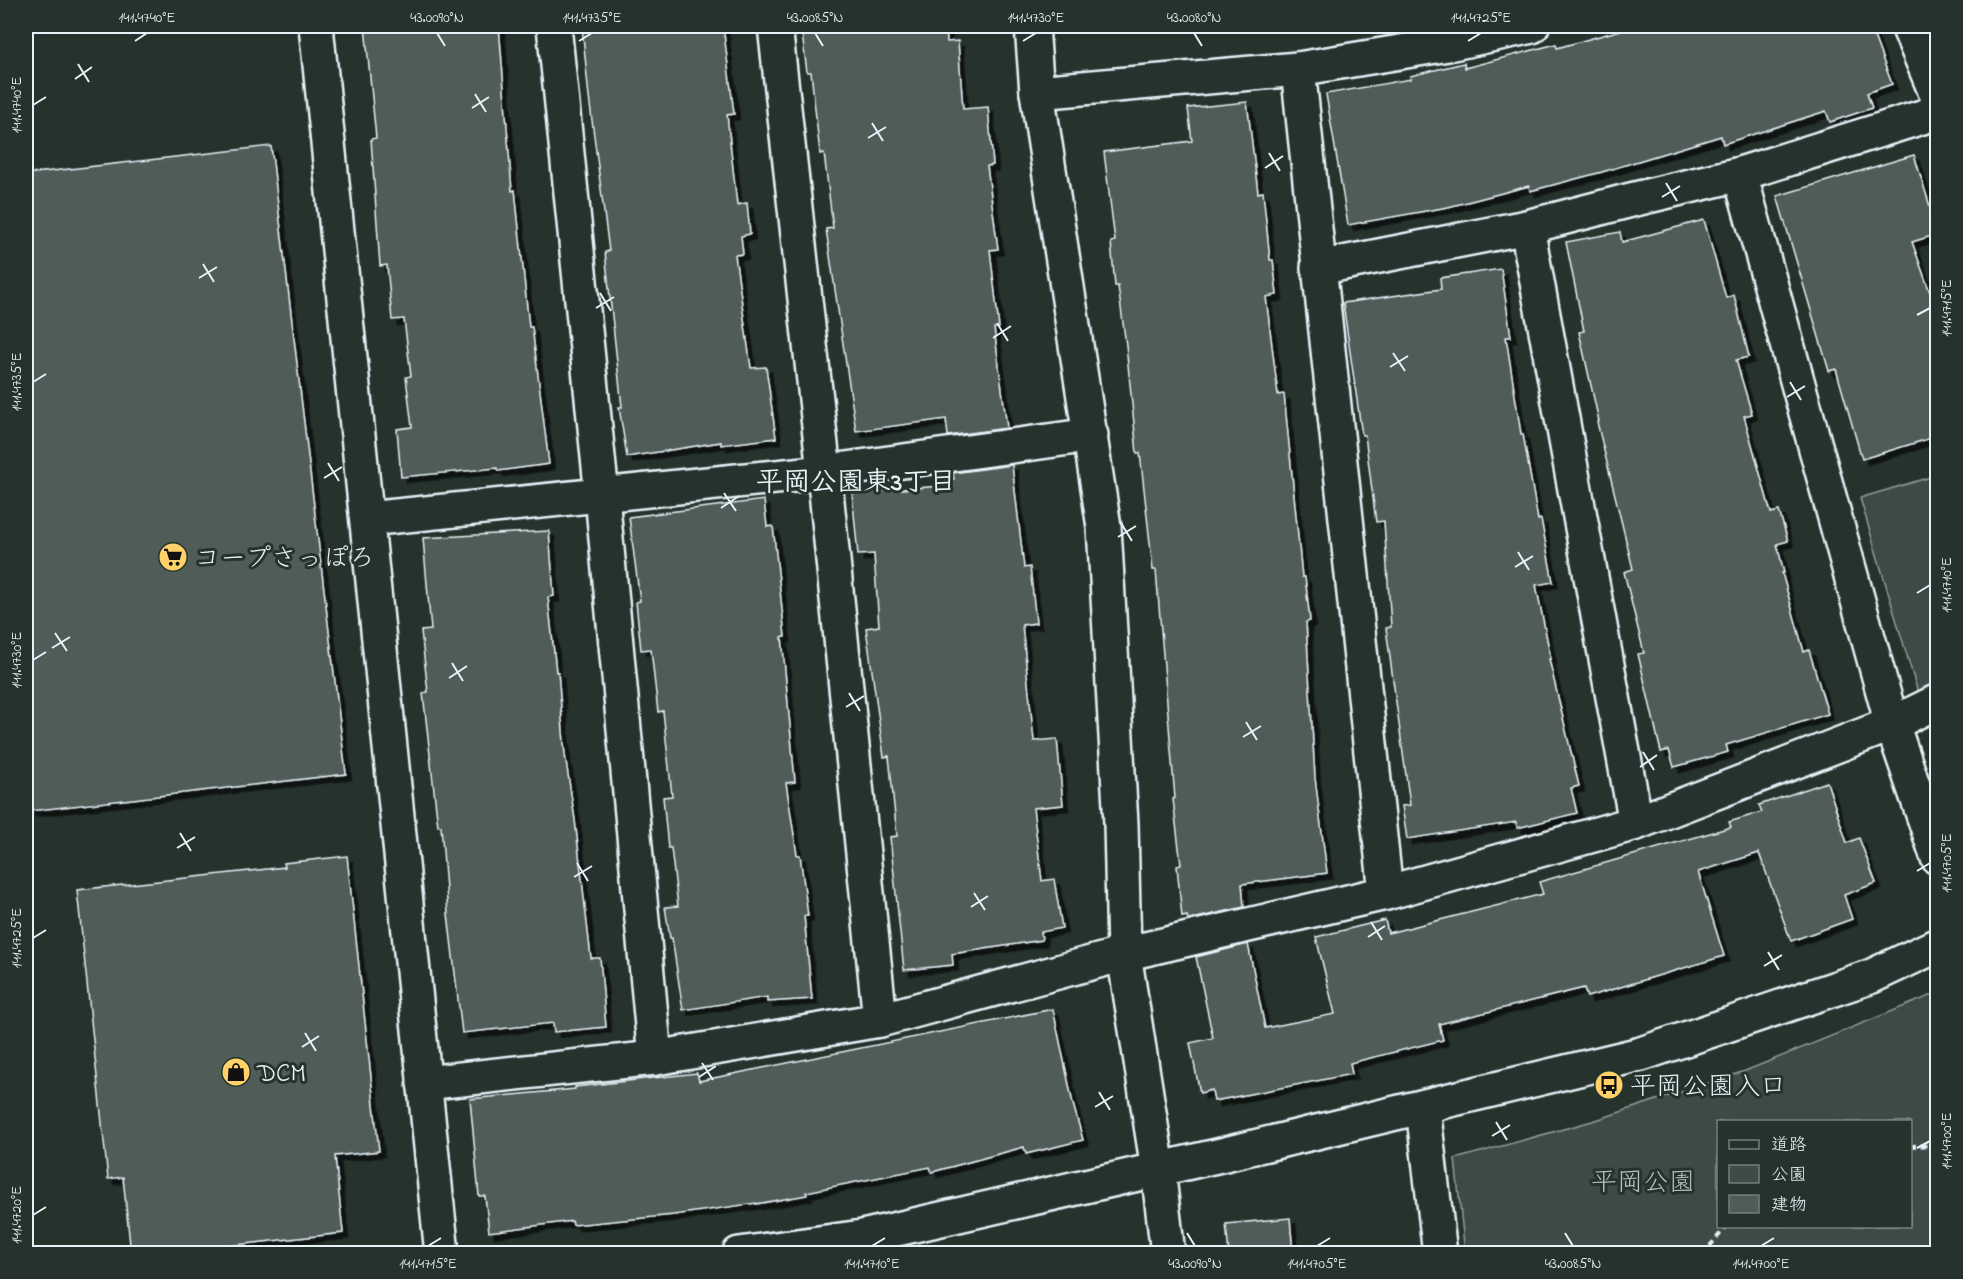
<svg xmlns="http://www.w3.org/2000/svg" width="1963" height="1279" font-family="'Indie Flower','Klee One',sans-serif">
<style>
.green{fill:#3e4b47;stroke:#939ea0;stroke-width:1.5;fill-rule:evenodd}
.building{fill:#505c59;stroke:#e8f1f8;stroke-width:1.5;filter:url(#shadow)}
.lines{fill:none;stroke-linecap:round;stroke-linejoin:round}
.street-casing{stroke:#e8f1f8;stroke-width:38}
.secondary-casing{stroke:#e8f1f8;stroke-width:38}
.path{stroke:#e8f1f8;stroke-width:4;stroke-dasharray:6 4.5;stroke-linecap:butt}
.street{stroke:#26332d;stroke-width:33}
.secondary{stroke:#26332d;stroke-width:33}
.ticks{fill:none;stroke:#e8f1f8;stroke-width:2}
.labels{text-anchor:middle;stroke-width:6;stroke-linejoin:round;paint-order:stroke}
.poi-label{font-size:26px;fill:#e8f1f8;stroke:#26332d;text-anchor:start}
.park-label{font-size:26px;fill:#b5bfc3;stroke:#26332d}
.neighbourhood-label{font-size:27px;font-weight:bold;fill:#e8f1f8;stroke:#26332d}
.neatline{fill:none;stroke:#e8f1f8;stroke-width:2}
.ticks-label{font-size:15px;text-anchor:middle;fill:#e8f1f8}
</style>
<defs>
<filter id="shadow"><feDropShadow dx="5.5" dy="5.5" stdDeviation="0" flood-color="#0009"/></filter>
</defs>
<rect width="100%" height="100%" fill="#26332d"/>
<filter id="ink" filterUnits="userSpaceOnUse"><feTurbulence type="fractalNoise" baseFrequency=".0167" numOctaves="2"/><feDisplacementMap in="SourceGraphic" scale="12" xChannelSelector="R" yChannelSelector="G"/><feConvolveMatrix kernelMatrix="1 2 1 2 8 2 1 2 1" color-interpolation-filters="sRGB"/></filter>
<g filter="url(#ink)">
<g class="green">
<path d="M 1937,475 L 1937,686 L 1919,696 L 1860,498 Z"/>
<path d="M 1937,993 L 1937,1253 L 1465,1253 L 1455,1159 L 1596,1120 L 1745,1071 ZM 1718,1122 L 1910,1122 L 1910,1226 L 1718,1226 Z"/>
</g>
<g class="building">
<path d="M 365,26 L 499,26 L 512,191 L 515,190 L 529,327 L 532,327 L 549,464 L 498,471 L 497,468 L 401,477 L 397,429 L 412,427 L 406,377 L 411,376 L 404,319 L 392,320 L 387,265 L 380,266 L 371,139 L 376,138 Z"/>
<path d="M 582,26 L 723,26 L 734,114 L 727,115 L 737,205 L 747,203 L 750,234 L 741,236 L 743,254 L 735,255 L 751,368 L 766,367 L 776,438 L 721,445 L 721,442 L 627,457 L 619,407 L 622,407 L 605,252 L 609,251 L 589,97 Z"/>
<path d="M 801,26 L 946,26 L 947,42 L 958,41 L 963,109 L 988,107 L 993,165 L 987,166 L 998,249 L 990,250 L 999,328 L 994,328 L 1007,428 L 948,436 L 946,419 L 856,431 L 826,229 L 833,228 L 824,153 L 820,154 L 811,72 L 807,72 Z"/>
<path d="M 1635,26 L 1870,26 L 1892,84 L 1867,93 L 1872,108 L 1830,122 L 1826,111 L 1723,144 L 1721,136 L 1602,172 L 1530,191 L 1529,186 L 1448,207 L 1348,225 L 1326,94 L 1411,79 L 1410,76 L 1464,63 L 1465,68 L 1556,44 L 1557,48 Z"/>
<path d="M 1247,102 L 1258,193 L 1263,192 L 1270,260 L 1273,260 L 1277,295 L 1266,297 L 1278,395 L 1284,394 L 1302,577 L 1305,577 L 1310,621 L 1306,622 L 1315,778 L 1327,873 L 1242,884 L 1244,907 L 1188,920 L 1187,916 L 1182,917 L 1177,866 L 1181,865 L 1173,799 L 1175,798 L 1156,570 L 1153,570 L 1140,453 L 1137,453 L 1126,345 L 1118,286 L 1115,286 L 1111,242 L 1115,241 L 1104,152 L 1192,141 L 1188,108 Z"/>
<path d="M 271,146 L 346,774 L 30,811 L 26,774 L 26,174 Z"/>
<path d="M 1914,155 L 1938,232 L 1938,234 L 1912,242 L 1938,315 L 1938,436 L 1862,459 L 1836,369 L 1829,371 L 1777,196 Z"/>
<path d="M 1704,220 L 1726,298 L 1734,295 L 1749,357 L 1736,360 L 1752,414 L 1744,416 L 1771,513 L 1779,511 L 1788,541 L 1777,544 L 1784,573 L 1782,573 L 1804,652 L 1809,650 L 1828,714 L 1726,745 L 1728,752 L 1674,767 L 1669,750 L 1661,752 L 1638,654 L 1644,653 L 1624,572 L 1633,569 L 1597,422 L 1599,421 L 1579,332 L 1584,331 L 1566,242 L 1620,232 L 1622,242 Z"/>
<path d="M 1501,269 L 1511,337 L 1506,337 L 1521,434 L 1523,434 L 1538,520 L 1541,519 L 1553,582 L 1536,585 L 1551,659 L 1549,659 L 1579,786 L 1571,788 L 1577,813 L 1517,828 L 1516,822 L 1407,839 L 1402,806 L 1410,805 L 1386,628 L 1391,627 L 1384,521 L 1376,522 L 1365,435 L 1362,435 L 1343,303 L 1441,289 L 1440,278 Z"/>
<path d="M 1012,465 L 1024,568 L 1030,567 L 1036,623 L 1022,625 L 1034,741 L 1057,739 L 1063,805 L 1033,808 L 1042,881 L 1054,879 L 1062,928 L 1041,932 L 1042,940 L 952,954 L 953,965 L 904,970 L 890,837 L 897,836 L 889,756 L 884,757 L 866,628 L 879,626 L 874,554 L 858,555 L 852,493 L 941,486 L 940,480 L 954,479 L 953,473 Z"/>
<path d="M 764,500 L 767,527 L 773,526 L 785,637 L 782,637 L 795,782 L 786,783 L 797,855 L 800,855 L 808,916 L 804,916 L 812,999 L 767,1002 L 767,997 L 683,1010 L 672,938 L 670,938 L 665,907 L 678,906 L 671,848 L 668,848 L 663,797 L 672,796 L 663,711 L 658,712 L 651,649 L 641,650 L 636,602 L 640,601 L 629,517 Z"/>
<path d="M 549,531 L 554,596 L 548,597 L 556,672 L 558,672 L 565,755 L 575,820 L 591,958 L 600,958 L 606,1027 L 554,1032 L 553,1023 L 462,1033 L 448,914 L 441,826 L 438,826 L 423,693 L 428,692 L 421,631 L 431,630 L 423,538 Z"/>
<path d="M 1827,782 L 1847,843 L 1859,838 L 1876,883 L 1844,895 L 1852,919 L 1791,941 L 1759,853 L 1698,872 L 1724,956 L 1587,997 L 1584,988 L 1439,1024 L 1443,1040 L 1350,1063 L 1352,1074 L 1214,1101 L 1212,1090 L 1200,1093 L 1190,1043 L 1213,1038 L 1196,957 L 1248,944 L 1265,1028 L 1335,1014 L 1316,937 L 1385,920 L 1388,933 L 1543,894 L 1539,882 L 1731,827 L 1729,822 L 1762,812 L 1759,805 Z"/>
<path d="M 347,856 L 379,1151 L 335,1156 L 343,1233 L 155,1254 L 131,1254 L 123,1177 L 108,1179 L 77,890 L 285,867 L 284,863 Z"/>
<path d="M 1053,1009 L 1073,1104 L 1083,1140 L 1026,1154 L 1024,1147 L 932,1172 L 930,1167 L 806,1192 L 807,1195 L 756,1204 L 756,1203 L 674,1215 L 573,1225 L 572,1221 L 489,1232 L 485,1196 L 479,1196 L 470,1099 L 575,1089 L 575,1087 L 697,1073 L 699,1081 Z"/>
<path d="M 1290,1218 L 1293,1254 L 1229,1254 L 1226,1224 Z"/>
</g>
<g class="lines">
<g class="street-casing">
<g id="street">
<path d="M 316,26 L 442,1254"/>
<path d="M 554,26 L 602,496 L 655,1058"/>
<path d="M 775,26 L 824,472 L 880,1020"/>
<path d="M 1032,26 L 1037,92 L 1104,527 L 1121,824 L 1124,954 L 1158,1169 L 1168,1254"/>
<path d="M 1908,26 L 1938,98"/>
<path d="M 1298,69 L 1386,893"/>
<path d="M 1037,92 L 1298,69 L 1448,44 L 1532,26"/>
<path d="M 1740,174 L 1892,724 L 1938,858"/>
<path d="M 1527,227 L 1636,823"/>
<path d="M 1318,268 L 1527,227 L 1631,200 L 1740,174 L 1938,112"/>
<path d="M 367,519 L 824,472 L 1091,435"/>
<path d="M 424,1083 L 655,1058 L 880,1020 L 1124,954 L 1386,893 L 1636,823 L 1892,724 L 1938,701"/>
<path d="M 1423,1108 L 1440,1254"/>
</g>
</g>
<g class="secondary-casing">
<path id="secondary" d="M 739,1254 L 862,1237 L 1221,1155 L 1641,1054 L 1872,976 L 1938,945"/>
</g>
<g class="path">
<path d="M 1910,1146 L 1938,1145"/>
<path d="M 1703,1254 L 1727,1226"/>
</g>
<use href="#street" class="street"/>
<use href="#secondary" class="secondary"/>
</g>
</g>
<path class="ticks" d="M 437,33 L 445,46M 815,33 L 823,46M 1194,33 L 1202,46M 135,41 L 147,33M 579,41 L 592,33M 1023,41 L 1036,33M 1468,41 L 1481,33M 78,64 L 89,82M 75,79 L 92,67M 475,94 L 486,112M 33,105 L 46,97M 472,108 L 489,97M 872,123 L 883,141M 868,138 L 886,127M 1269,153 L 1280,171M 1265,168 L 1283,156M 1666,183 L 1677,201M 1662,197 L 1680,186M 203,264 L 214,282M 199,278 L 217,267M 600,293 L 611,311M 596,308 L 614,297M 1917,315 L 1930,308M 997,323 L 1008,341M 993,338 L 1011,326M 1393,353 L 1405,371M 1390,367 L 1408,356M 33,382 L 46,374M 1790,382 L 1801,400M 1787,397 L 1805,386M 328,463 L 339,481M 324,478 L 342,467M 724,493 L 736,511M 721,508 L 739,496M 1121,523 L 1132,541M 1118,537 L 1136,526M 1518,552 L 1529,570M 1515,567 L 1533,556M 1917,593 L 1930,585M 55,633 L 67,651M 52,648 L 70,637M 33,660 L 46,652M 452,663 L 463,681M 449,678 L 467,666M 849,693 L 860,711M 846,707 L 864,696M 1246,722 L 1257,740M 1243,737 L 1261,726M 1643,752 L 1654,770M 1640,767 L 1657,755M 180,833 L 191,851M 177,848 L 195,837M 577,863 L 588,881M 1917,871 L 1930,863M 574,877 L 592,866M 974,893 L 985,910M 971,907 L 988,896M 1371,922 L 1382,940M 1368,937 L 1385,926M 33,938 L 46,930M 1768,952 L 1779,970M 1764,966 L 1782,955M 305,1033 L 316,1051M 302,1047 L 319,1036M 702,1063 L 713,1080M 699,1077 L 716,1066M 1099,1092 L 1110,1110M 1095,1107 L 1113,1096M 1496,1122 L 1507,1140M 1492,1136 L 1510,1125M 1917,1148 L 1930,1141M 33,1215 L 46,1207M 1187,1233 L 1195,1246M 1565,1233 L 1573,1246M 428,1246 L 441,1238M 872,1246 L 885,1238M 1317,1246 L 1330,1238M 1761,1246 L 1774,1238"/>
<defs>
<g id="supermarket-disc" transform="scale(1.5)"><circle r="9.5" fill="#ffd166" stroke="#26332d"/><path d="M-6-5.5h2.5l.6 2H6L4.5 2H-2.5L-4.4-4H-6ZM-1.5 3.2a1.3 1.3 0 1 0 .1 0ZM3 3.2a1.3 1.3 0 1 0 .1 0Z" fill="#111"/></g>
<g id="shop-disc" transform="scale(1.5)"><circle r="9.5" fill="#ffd166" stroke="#26332d"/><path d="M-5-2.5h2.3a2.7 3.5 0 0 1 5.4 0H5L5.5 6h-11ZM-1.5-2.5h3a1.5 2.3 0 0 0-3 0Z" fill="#111"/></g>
<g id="bus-disc" transform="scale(1.5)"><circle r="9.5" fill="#ffd166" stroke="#26332d"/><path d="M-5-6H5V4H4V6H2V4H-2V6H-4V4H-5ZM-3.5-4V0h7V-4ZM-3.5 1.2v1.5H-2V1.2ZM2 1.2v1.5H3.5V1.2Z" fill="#111"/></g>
</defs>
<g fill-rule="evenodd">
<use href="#supermarket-disc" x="173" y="557"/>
<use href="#shop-disc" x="236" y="1072"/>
<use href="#bus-disc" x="1609" y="1085"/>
</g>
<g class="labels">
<g class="poi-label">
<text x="194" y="566">コープさっぽろ</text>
<text x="257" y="1081">DCM</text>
<text x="1630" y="1094">平岡公園入口</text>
</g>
<g class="park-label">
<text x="1643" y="1190">平岡公園</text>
</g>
<g class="neighbourhood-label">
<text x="856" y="490">平岡公園東3丁目</text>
</g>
</g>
<rect width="1963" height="1279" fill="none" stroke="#26332d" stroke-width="66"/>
<rect x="1717" y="1120" width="195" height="108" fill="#26332d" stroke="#747f7e" stroke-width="1.5"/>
<rect x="1729" y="1140" width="30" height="9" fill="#26332d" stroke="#747f7e" stroke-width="1.5"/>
<text x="1771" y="1150" font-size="18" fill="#e8f1f8">道路</text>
<rect x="1729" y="1165" width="30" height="18" fill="#3e4b47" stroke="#747f7e" stroke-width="1.5"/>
<text x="1771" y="1180" font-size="18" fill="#e8f1f8">公園</text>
<rect x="1729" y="1195" width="30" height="18" fill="#505c59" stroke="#747f7e" stroke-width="1.5"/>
<text x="1771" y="1210" font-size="18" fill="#e8f1f8">建物</text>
<rect x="33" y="33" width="1897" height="1213" class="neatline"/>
<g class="ticks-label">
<text x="147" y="22">141.4740°E</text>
<text x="437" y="22">43.0090°N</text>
<text x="592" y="22">141.4735°E</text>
<text x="815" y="22">43.0085°N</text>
<text x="1036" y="22">141.4730°E</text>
<text x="1194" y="22">43.0080°N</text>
<text x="1481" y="22">141.4725°E</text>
<text transform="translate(16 105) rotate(-90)" y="5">141.4740°E</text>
<text transform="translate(1946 308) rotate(-90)" y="5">141.4715°E</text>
<text transform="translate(16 382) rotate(-90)" y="5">141.4735°E</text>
<text transform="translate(1946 585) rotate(-90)" y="5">141.4710°E</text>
<text transform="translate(16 660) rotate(-90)" y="5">141.4730°E</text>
<text transform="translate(1946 863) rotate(-90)" y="5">141.4705°E</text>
<text transform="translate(16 938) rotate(-90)" y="5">141.4725°E</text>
<text transform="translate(1946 1141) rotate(-90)" y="5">141.4700°E</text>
<text transform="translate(16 1215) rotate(-90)" y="5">141.4720°E</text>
<text x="428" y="1268">141.4715°E</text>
<text x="872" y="1268">141.4710°E</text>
<text x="1195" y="1268">43.0090°N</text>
<text x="1317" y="1268">141.4705°E</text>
<text x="1573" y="1268">43.0085°N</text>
<text x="1761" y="1268">141.4700°E</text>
</g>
</svg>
